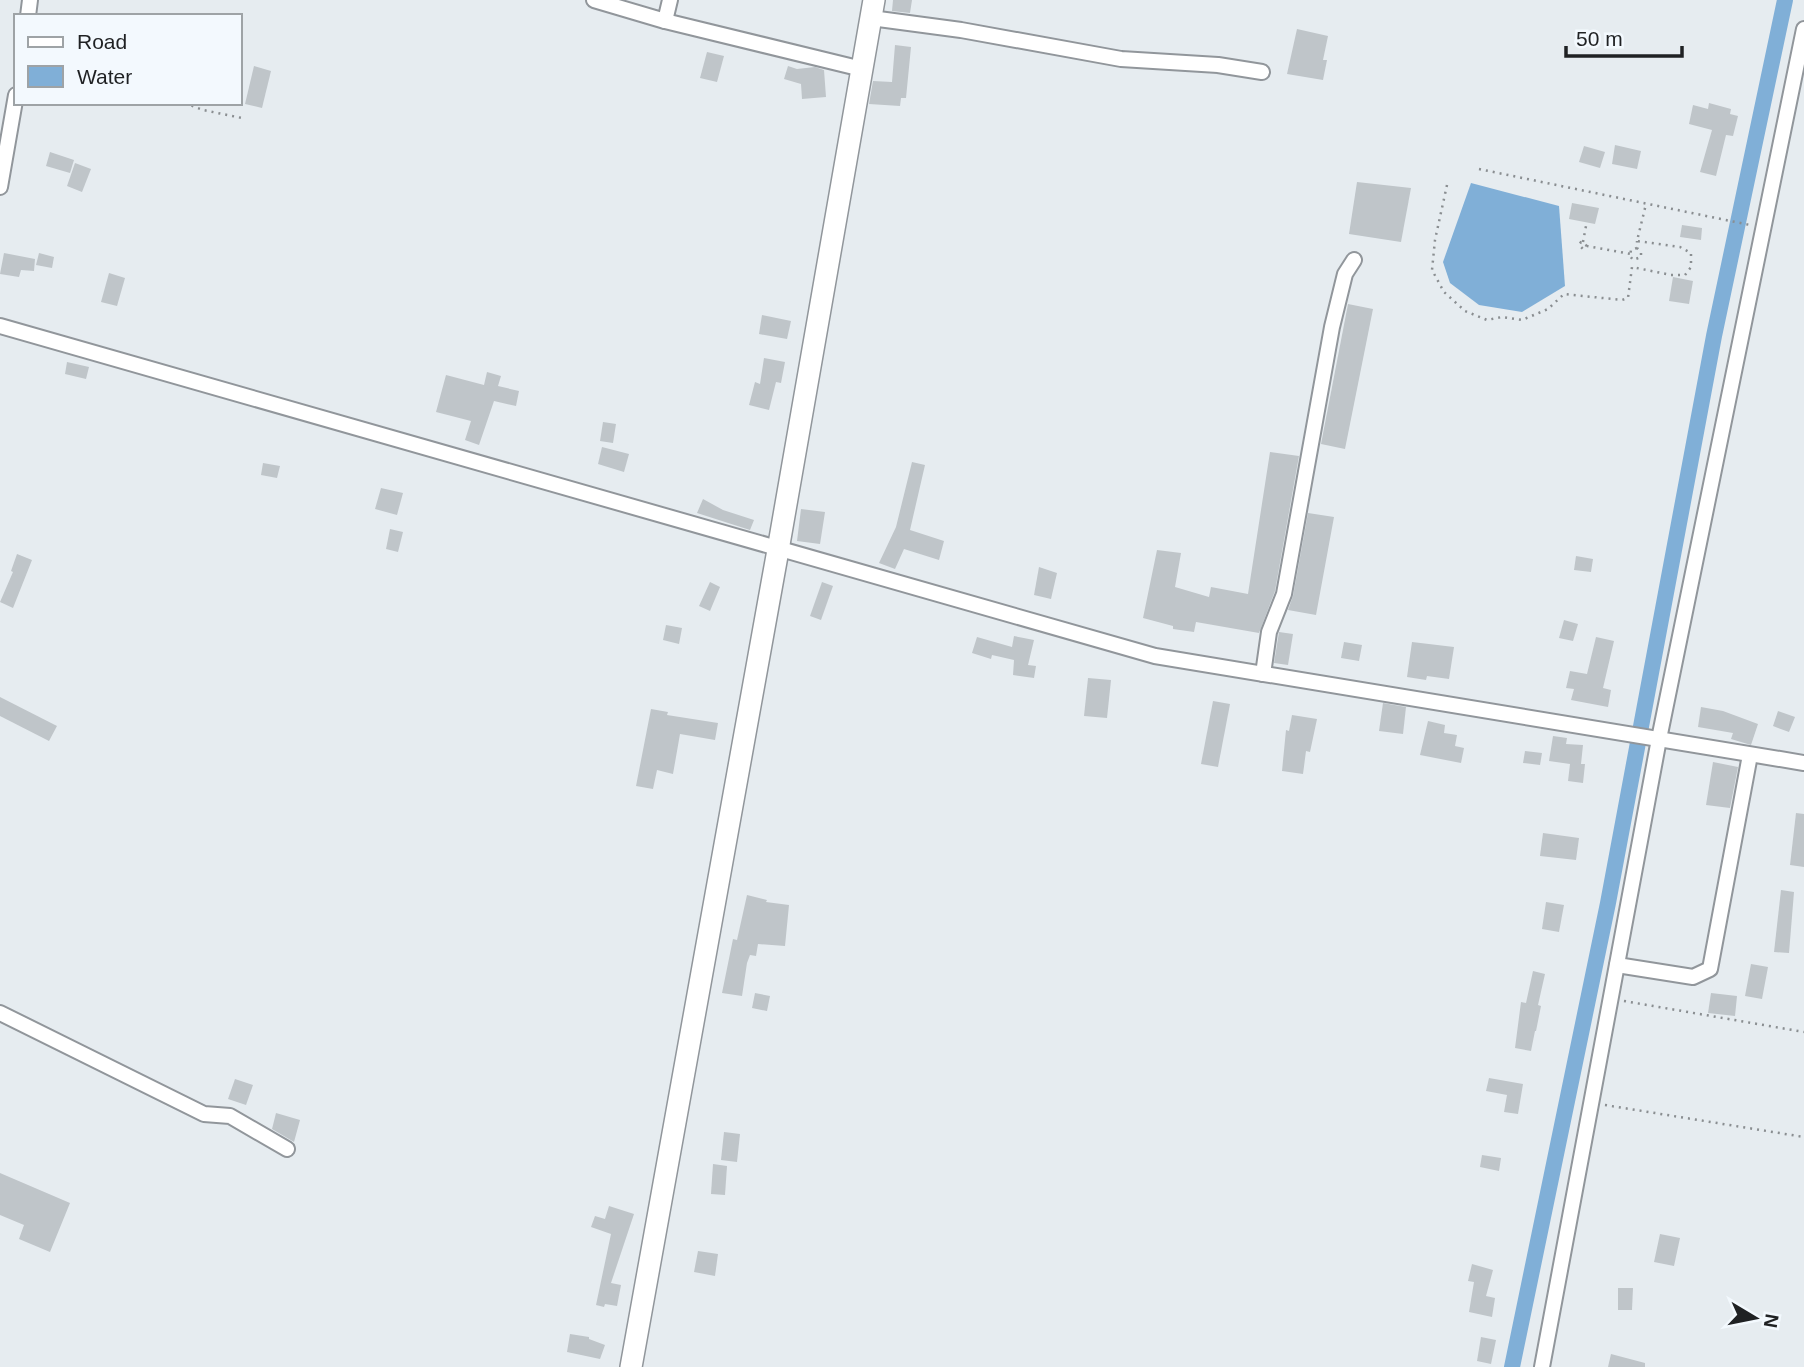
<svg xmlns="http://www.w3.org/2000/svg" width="1804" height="1367" font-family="Arial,sans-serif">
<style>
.water{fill:#80afd7}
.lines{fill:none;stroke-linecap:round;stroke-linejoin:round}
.canal{stroke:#80afd7;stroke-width:16}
.building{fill:#bfc5c9}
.street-casing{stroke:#91969b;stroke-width:18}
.secondary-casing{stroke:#91969b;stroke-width:24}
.path{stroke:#8a8e91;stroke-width:2.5;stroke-dasharray:2 5;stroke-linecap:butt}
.street{stroke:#fff;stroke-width:14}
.secondary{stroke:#fff;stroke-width:21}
</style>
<rect width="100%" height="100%" fill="#e6ecf0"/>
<path class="water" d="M 1471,183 L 1559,206 L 1565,286 L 1522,312 L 1479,305 L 1450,283 L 1443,262 Z"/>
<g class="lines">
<path class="canal" d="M 1512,1367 L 1608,903 L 1714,336 L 1785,0"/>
</g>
<g class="building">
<path d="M 893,0 L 912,0 L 910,13 L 892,11 Z"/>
<path d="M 1297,29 L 1328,36 L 1323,60 L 1327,60 L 1323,80 L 1287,74 Z"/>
<path d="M 895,45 L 911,47 L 906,98 L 901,98 L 900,106 L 869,104 L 873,81 L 892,82 Z"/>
<path d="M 707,52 L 724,56 L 717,82 L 700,78 Z"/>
<path d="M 254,66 L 271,71 L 262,108 L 245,104 Z"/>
<path d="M 788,66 L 797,69 L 815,67 L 824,70 L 826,97 L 802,99 L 801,84 L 784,79 Z"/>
<path d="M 1709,103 L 1731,109 L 1730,114 L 1738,116 L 1733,136 L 1726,135 L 1716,176 L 1700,172 L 1712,130 L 1689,124 L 1693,105 L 1708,109 Z"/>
<path d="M 1615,145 L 1641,151 L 1637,169 L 1612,164 Z"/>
<path d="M 1584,146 L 1605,152 L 1600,168 L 1579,162 Z"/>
<path d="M 50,152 L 74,160 L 70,173 L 46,166 Z"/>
<path d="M 75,163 L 91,169 L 82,192 L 67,186 Z"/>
<path d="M 1357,182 L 1411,188 L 1401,242 L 1349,234 Z"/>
<path d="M 1572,203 L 1599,208 L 1595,224 L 1569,219 Z"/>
<path d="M 1682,225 L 1702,228 L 1701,240 L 1680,237 Z"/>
<path d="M 4,253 L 35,259 L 34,271 L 21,270 L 19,277 L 0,274 Z"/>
<path d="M 39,253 L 54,257 L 52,268 L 36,265 Z"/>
<path d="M 109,273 L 125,278 L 117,306 L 101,302 Z"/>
<path d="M 1673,277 L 1693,281 L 1689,304 L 1669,301 Z"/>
<path d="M 1348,304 L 1373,309 L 1345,449 L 1321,444 Z"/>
<path d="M 762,315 L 791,321 L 787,339 L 759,334 Z"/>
<path d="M 764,358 L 785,362 L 781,383 L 776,382 L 769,410 L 749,405 L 755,382 L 760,384 Z"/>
<path d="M 67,362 L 89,367 L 86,379 L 65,374 Z"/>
<path d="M 487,372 L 501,376 L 498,386 L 519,391 L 516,406 L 494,401 L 479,445 L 465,440 L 471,421 L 436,412 L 446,375 L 484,385 Z"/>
<path d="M 603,422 L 616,424 L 613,443 L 600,441 Z"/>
<path d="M 602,447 L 629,454 L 624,472 L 598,464 Z"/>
<path d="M 1270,452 L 1299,456 L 1275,591 L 1259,633 L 1196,622 L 1194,632 L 1173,629 L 1173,626 L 1143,618 L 1157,550 L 1181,553 L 1175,587 L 1209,597 L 1211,587 L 1248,594 Z"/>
<path d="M 912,462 L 925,465 L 910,530 L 944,541 L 939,560 L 904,549 L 895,569 L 879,563 L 896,527 Z"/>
<path d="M 263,463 L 280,466 L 277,478 L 261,475 Z"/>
<path d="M 381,488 L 403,493 L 397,515 L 375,509 Z"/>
<path d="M 703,499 L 723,510 L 754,520 L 750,530 L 697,513 Z"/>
<path d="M 801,509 L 825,512 L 820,544 L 797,541 Z"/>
<path d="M 1308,513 L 1334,517 L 1316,615 L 1288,610 L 1293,596 Z"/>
<path d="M 390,529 L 403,532 L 398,552 L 386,549 Z"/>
<path d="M 17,554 L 32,560 L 13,608 L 0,602 L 13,572 L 11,571 Z"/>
<path d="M 1576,556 L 1593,559 L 1591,572 L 1574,570 Z"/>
<path d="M 1039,567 L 1057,573 L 1051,599 L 1034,595 Z"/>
<path d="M 710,582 L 720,587 L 710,611 L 699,606 Z"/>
<path d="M 822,582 L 833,586 L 821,620 L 810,616 Z"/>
<path d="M 1564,620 L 1578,624 L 1573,641 L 1559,638 Z"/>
<path d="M 666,625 L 682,628 L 679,644 L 663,640 Z"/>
<path d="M 1279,632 L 1293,634 L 1288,665 L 1274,663 Z"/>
<path d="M 1014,636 L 1034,640 L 1028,665 L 1036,666 L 1034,678 L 1013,675 L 1014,660 L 992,655 L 991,659 L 972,653 L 977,637 L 1012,647 Z"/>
<path d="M 1596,637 L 1614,641 L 1603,688 L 1611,690 L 1608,707 L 1571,700 L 1574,689 L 1566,688 L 1570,671 L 1587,674 Z"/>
<path d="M 1344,642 L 1362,645 L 1359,661 L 1341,658 Z"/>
<path d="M 1412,642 L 1454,647 L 1449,679 L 1427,676 L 1426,680 L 1407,677 Z"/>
<path d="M 1088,678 L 1111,680 L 1107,718 L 1084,716 Z"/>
<path d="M 0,697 L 57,726 L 49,741 L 0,716 Z"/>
<path d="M 1213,701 L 1230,704 L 1218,767 L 1201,764 Z"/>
<path d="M 1383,703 L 1406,707 L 1403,734 L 1379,731 Z"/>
<path d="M 1701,707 L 1723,711 L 1758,724 L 1751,745 L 1731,739 L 1733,733 L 1698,727 Z"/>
<path d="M 651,709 L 668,712 L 667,715 L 718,723 L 715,740 L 680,734 L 673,774 L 657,770 L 653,789 L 636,786 Z"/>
<path d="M 1778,711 L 1795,717 L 1789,732 L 1773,726 Z"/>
<path d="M 1292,715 L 1317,719 L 1310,752 L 1306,751 L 1303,774 L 1282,771 L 1286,730 L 1289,731 Z"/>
<path d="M 1428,721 L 1445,725 L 1444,733 L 1457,735 L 1455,746 L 1464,748 L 1461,763 L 1420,755 Z"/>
<path d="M 1553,736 L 1567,738 L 1566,744 L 1583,745 L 1581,764 L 1585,764 L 1583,783 L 1568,781 L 1570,764 L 1549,761 Z"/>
<path d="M 1525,751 L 1542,753 L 1540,765 L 1523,763 Z"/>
<path d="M 1713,762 L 1738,767 L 1730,808 L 1706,805 Z"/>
<path d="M 1796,813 L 1804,814 L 1804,867 L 1790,865 Z"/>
<path d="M 1543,833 L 1579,838 L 1576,860 L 1540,856 Z"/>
<path d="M 1781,890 L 1794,892 L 1789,953 L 1774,952 Z"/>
<path d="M 747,895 L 767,900 L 766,902 L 789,905 L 785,946 L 758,944 L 756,956 L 750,955 L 747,963 L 742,996 L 722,993 L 733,939 L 737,940 Z"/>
<path d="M 1546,902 L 1564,905 L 1559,932 L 1542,929 Z"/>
<path d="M 1751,964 L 1768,967 L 1762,999 L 1745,996 Z"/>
<path d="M 1533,971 L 1545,974 L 1538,1005 L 1541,1006 L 1536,1031 L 1535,1031 L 1531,1051 L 1515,1048 L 1521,1002 L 1526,1003 Z"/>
<path d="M 755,993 L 770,996 L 767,1011 L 752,1008 Z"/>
<path d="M 1711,993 L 1737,996 L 1735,1016 L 1708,1013 Z"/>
<path d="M 1489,1078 L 1523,1084 L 1518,1114 L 1504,1112 L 1507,1095 L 1486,1091 Z"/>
<path d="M 235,1079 L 253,1085 L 246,1105 L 228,1099 Z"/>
<path d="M 276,1113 L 300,1120 L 294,1142 L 272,1129 Z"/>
<path d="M 724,1132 L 740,1134 L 737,1162 L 721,1160 Z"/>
<path d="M 1482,1155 L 1501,1158 L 1499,1171 L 1480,1167 Z"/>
<path d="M 713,1164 L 727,1166 L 725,1195 L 711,1194 Z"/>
<path d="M 0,1173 L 70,1203 L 50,1252 L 19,1239 L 24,1225 L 0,1215 Z"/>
<path d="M 609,1206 L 634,1214 L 611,1283 L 621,1285 L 617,1306 L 605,1304 L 604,1307 L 596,1305 L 611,1234 L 591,1227 L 595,1216 L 605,1219 Z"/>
<path d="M 1660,1234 L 1680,1238 L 1674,1266 L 1654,1262 Z"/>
<path d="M 698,1251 L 718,1254 L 715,1276 L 694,1272 Z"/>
<path d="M 1472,1264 L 1493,1270 L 1486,1296 L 1495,1298 L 1492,1317 L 1469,1312 L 1474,1282 L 1468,1281 Z"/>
<path d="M 1618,1288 L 1633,1288 L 1632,1310 L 1618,1310 Z"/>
<path d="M 570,1334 L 589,1337 L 589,1339 L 605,1345 L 600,1359 L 567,1352 Z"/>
<path d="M 1481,1337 L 1496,1340 L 1491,1364 L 1477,1361 Z"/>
<path d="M 1611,1354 L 1645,1363 L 1645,1367 L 1608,1367 Z"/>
</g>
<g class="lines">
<g class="street-casing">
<g id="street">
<path d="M 594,0 L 665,21 L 862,69"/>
<path d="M 28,16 L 30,0"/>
<path d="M 871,18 L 961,30 L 1121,59 L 1218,65 L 1262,72"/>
<path d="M 665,21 L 670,0"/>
<path d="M 0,187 L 16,95"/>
<path d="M 0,326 L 1155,656 L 1804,763"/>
<path d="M 1263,674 L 1269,632 L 1284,594 L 1332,327 L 1345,274 L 1354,260"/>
<path d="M 1617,965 L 1693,977 L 1710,969 L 1750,755"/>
<path d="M 0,1013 L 204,1114 L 230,1116 L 287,1149"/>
<path d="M 1542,1367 L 1659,739 L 1804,29"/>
</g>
</g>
<g class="secondary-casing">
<path id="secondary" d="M 631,1367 L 778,550 L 874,0"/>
</g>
<g class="path">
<path d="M 185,103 L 203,110 L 242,118"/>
<path d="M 1479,169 L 1750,225"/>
<path d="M 1447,185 L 1435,240 L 1432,270 L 1444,292 L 1465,311 L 1487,320 L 1502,317 L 1522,320 L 1548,309 L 1564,294 L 1622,300 L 1628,298 L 1632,267 L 1671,275 L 1685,275 L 1691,267 L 1691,253 L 1680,247 L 1637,241 L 1646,204"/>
<path d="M 1583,242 L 1586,226"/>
<path d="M 1587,246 L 1581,242 L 1579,245 L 1583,249 L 1587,246 L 1631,254"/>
<path d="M 1637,248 L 1631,250 L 1630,256 L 1633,260 L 1641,257 L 1641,252 L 1637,248 L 1637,241"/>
<path d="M 1624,1001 L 1804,1032"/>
<path d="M 1605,1105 L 1804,1137"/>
</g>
<use href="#street" class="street"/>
<use href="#secondary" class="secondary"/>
</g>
<rect x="14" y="14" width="228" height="91" fill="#f3f9fe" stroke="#9ea3a6" stroke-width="2"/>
<rect x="28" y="37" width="35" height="10" fill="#ffffff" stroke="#9ea3a6" stroke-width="2"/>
<text x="77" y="49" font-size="21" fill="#1f2123">Road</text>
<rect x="28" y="66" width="35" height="21" fill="#80afd7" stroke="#9ea3a6" stroke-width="2"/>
<text x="77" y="84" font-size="21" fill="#1f2123">Water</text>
<g transform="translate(1755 1318) rotate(100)" stroke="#f3f9fe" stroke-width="5" paint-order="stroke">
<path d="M0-5L12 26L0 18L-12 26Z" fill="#1f2123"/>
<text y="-10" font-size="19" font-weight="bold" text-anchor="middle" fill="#1f2123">N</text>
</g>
<path d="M1566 46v10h116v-10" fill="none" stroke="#1f2123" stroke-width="3.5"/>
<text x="1576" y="46" font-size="21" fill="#1f2123" stroke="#f3f9fe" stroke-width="5" paint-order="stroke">50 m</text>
</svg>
